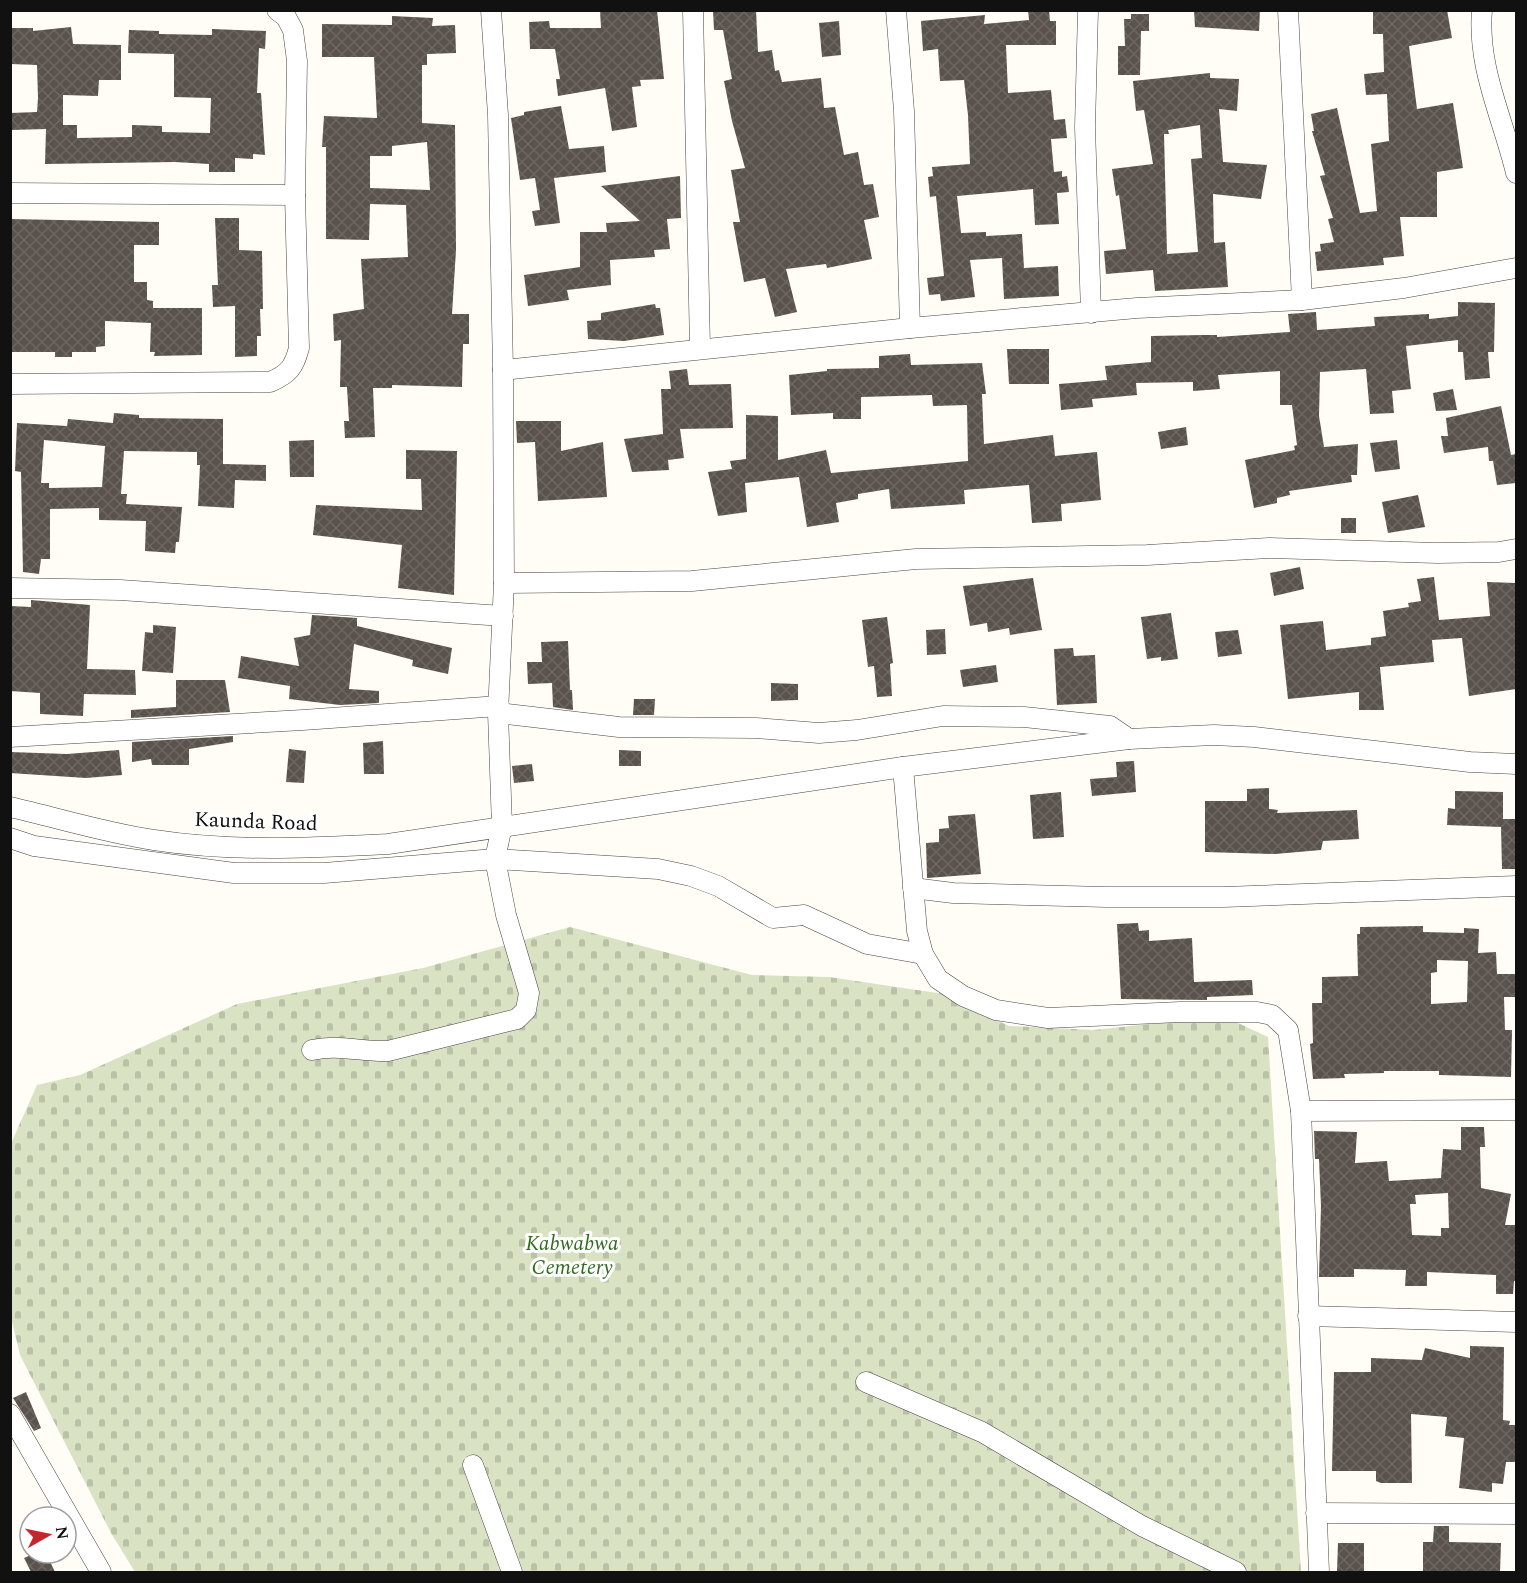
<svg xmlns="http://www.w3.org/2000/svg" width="1527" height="1583" font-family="Spectral,serif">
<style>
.cemetery{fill:url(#cemetery-stones)}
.building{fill:url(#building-cross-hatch);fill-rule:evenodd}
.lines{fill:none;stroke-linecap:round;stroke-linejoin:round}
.minor-casing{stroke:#444;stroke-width:21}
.minor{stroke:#fff;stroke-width:20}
.labels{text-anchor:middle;stroke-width:6;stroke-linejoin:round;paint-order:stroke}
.street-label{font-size:21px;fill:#111;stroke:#fff}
.park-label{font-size:21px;font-style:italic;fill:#2f6b1f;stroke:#fff}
</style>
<defs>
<pattern id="cemetery-stones" width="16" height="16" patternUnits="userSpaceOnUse" patternTransform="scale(1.5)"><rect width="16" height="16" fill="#d9e3c4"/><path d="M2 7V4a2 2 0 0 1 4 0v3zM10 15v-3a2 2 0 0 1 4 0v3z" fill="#b9c2a7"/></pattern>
<pattern id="building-cross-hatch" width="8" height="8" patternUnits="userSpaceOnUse" patternTransform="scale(1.5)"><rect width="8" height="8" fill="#5a524d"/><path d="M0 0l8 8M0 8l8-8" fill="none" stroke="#6d6662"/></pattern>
</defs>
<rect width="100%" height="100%" fill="#fffdf5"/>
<path class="cemetery" d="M 570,927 L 752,975 L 829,977 L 944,994 L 1009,1026 L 1094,1030 L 1223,1016 L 1268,1037 L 1301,1572 L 135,1572 L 111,1533 L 20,1355 L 11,1317 L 10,1146 L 37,1085 L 80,1075 L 237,1004 L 423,968 Z"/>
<g class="building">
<path d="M 600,10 L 657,10 L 664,79 L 640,80 L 641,86 L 632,87 L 637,127 L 612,131 L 605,88 L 558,96 L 556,79 L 560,79 L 555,49 L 530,49 L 529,22 L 549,21 L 550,28 L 601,28 Z"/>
<path d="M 713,10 L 756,10 L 758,52 L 772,50 L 775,71 L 779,70 L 782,82 L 821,78 L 824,108 L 835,107 L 844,155 L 858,152 L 864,185 L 873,184 L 879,217 L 864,220 L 872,259 L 827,268 L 826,264 L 786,269 L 797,312 L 775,317 L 765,278 L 744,282 L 733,222 L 740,222 L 731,170 L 745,168 L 732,121 L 724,81 L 732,79 L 723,30 L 714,30 Z"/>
<path d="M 1028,10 L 1049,10 L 1050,21 L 1056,21 L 1056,45 L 1006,45 L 1008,93 L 1051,90 L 1054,120 L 1065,119 L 1067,138 L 1051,139 L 1054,172 L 1062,171 L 1062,177 L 1067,176 L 1069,192 L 1057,193 L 1059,224 L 1035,225 L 1033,189 L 957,196 L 961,233 L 986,232 L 986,236 L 1022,234 L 1024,268 L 1058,266 L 1059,296 L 1004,299 L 1002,258 L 970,260 L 975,297 L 941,301 L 940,294 L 929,295 L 927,278 L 944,276 L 936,196 L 930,197 L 928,177 L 933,176 L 932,167 L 970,164 L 968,115 L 964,80 L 940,81 L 938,49 L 923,51 L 921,21 L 985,15 L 984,24 L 1029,20 Z"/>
<path d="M 1194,10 L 1260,10 L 1259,31 L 1195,27 Z"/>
<path d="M 1373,10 L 1447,10 L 1452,38 L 1409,46 L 1417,109 L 1453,103 L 1463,168 L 1437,172 L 1437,217 L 1400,217 L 1404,256 L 1383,258 L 1384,265 L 1317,271 L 1315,252 L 1321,251 L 1320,244 L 1334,242 L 1328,219 L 1333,218 L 1320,176 L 1325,175 L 1312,131 L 1314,131 L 1311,114 L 1337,108 L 1360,213 L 1377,211 L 1371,144 L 1389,141 L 1387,94 L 1366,95 L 1364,74 L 1384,72 L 1383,34 L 1373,34 Z"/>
<path d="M 1131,14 L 1149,14 L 1149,31 L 1141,31 L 1140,75 L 1118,75 L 1118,46 L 1125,46 L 1124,19 L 1131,19 Z"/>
<path d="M 392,16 L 433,18 L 432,26 L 455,25 L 456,53 L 427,54 L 427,65 L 422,65 L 422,123 L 455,125 L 456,250 L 452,314 L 469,314 L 469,344 L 463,344 L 462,387 L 392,385 L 392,388 L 373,388 L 375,437 L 345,438 L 344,421 L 349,421 L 347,387 L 340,387 L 341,340 L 334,341 L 333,314 L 364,309 L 361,259 L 408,257 L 406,205 L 370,204 L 369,240 L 326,239 L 326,147 L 322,147 L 324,116 L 377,118 L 374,57 L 322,57 L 322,24 L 392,25 ZM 427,142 L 430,190 L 370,188 L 370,156 L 392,156 L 392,146 Z"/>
<path d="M 839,21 L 841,55 L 822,57 L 819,23 Z"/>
<path d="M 71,27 L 73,44 L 121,45 L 121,80 L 99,80 L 98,96 L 63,95 L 63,125 L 77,125 L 77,138 L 132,137 L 132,125 L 162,126 L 162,132 L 210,133 L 211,98 L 174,97 L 174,54 L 128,53 L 129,30 L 159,31 L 159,34 L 212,35 L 212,29 L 266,31 L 265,49 L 259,48 L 257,93 L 261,93 L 265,155 L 253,154 L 253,159 L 235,158 L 235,172 L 209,172 L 209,164 L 175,162 L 45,164 L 46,129 L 10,130 L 10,113 L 37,112 L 38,98 L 37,65 L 10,64 L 10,28 L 33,28 L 33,31 Z"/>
<path d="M 1210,73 L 1210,78 L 1239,79 L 1237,111 L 1219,109 L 1223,162 L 1267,165 L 1261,199 L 1213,194 L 1214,243 L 1225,242 L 1228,287 L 1155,291 L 1153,270 L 1106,274 L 1104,251 L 1126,249 L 1119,195 L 1116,196 L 1112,169 L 1153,164 L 1144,110 L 1136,111 L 1133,81 ZM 1200,125 L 1202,158 L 1191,159 L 1198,252 L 1167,254 L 1164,134 L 1169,134 L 1168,130 Z"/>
<path d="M 561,106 L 569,149 L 604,146 L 606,172 L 554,178 L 560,223 L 535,226 L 532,211 L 540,210 L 535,178 L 520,180 L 511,118 L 524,115 L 524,112 Z"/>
<path d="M 680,176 L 681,218 L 667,219 L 670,249 L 654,250 L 655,257 L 610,260 L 611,285 L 567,290 L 569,300 L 528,306 L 524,275 L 580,267 L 580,232 L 607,232 L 606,223 L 640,221 L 601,186 Z"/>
<path d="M 215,218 L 239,218 L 239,250 L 262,251 L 263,309 L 260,309 L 261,336 L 257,336 L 257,356 L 235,357 L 235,306 L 213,307 L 212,285 L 218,285 Z"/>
<path d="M 10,219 L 159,222 L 159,245 L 134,245 L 134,282 L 147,282 L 147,300 L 153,301 L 153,308 L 202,308 L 202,355 L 154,356 L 155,352 L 150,352 L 151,323 L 105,321 L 105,346 L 96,347 L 96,352 L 72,352 L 72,357 L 55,357 L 55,352 L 10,352 Z"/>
<path d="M 1458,302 L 1495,303 L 1494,352 L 1488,352 L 1490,378 L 1465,380 L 1463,352 L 1458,352 L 1458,340 L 1406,346 L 1411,389 L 1392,391 L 1394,413 L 1370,414 L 1366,369 L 1320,372 L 1319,416 L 1324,447 L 1358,444 L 1357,475 L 1351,475 L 1352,482 L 1289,491 L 1290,495 L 1277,498 L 1277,503 L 1254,508 L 1245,460 L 1295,450 L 1294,446 L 1297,445 L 1292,405 L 1280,405 L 1280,371 L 1218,375 L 1220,389 L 1193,391 L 1193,382 L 1136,383 L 1137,395 L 1092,399 L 1093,407 L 1061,410 L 1059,384 L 1107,380 L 1105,366 L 1151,362 L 1151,336 L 1203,335 L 1217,335 L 1217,337 L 1290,332 L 1288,314 L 1316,312 L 1317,330 L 1375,326 L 1374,317 L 1429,314 L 1429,319 L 1458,316 Z"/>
<path d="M 655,304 L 656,308 L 660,308 L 664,335 L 624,341 L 588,339 L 587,321 L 601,320 L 601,313 Z"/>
<path d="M 1007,349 L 1049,349 L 1049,384 L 1009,384 Z"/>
<path d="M 910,354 L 911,365 L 982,363 L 986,394 L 982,394 L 984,444 L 1053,435 L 1055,456 L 1097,452 L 1101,500 L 1061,504 L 1062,521 L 1032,523 L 1029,485 L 964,490 L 965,504 L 891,509 L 889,489 L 858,494 L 858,499 L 836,503 L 839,522 L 807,527 L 799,477 L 745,483 L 747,512 L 718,516 L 708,472 L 732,469 L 730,461 L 746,459 L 746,415 L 778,416 L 778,460 L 826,450 L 831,473 L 968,461 L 967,405 L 933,406 L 932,395 L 861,397 L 861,419 L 833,419 L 833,413 L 791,415 L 789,375 L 827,371 L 827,369 L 879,368 L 879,356 Z"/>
<path d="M 687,369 L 689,385 L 731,384 L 733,428 L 680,429 L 684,458 L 668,460 L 669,470 L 632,472 L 624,439 L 663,434 L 661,389 L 671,389 L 669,371 Z"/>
<path d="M 1453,389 L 1457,410 L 1436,411 L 1433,393 Z"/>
<path d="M 1501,406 L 1511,455 L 1516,454 L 1516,483 L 1497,485 L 1493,461 L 1489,461 L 1488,447 L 1444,453 L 1441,436 L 1448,436 L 1446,418 Z"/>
<path d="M 114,413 L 139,415 L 139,418 L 223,419 L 223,464 L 266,465 L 266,481 L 235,480 L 234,508 L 198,506 L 200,465 L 197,465 L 197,452 L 124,451 L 121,494 L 127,494 L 126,504 L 182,507 L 179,542 L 176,542 L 175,553 L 145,551 L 146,521 L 99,520 L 99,508 L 50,509 L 50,559 L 41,559 L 39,574 L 23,572 L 21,472 L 15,471 L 17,423 L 67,426 L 68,419 L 113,423 ZM 44,440 L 105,446 L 102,487 L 49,488 L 49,483 L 41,483 Z"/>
<path d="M 516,421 L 561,421 L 561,451 L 603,442 L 607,497 L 538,501 L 535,442 L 517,443 Z"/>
<path d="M 1186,427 L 1188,445 L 1161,449 L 1158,432 Z"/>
<path d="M 314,440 L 314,477 L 290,477 L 289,441 Z"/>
<path d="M 1397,440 L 1400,469 L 1375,472 L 1370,443 Z"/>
<path d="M 406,450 L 457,451 L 454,595 L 398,588 L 402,545 L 313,535 L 316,505 L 422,510 L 421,479 L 406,479 Z"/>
<path d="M 1418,495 L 1425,527 L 1388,533 L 1382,502 Z"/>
<rect x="1341" y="518" width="15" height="15"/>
<path d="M 1300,567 L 1304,589 L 1274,596 L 1270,573 Z"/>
<path d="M 1434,577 L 1439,620 L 1490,616 L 1487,582 L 1516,583 L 1516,689 L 1469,696 L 1462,638 L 1432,640 L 1434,662 L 1380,667 L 1384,710 L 1359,710 L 1359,692 L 1288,699 L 1280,625 L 1323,621 L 1326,650 L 1371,645 L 1371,638 L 1386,636 L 1383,611 L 1409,607 L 1408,603 L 1421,601 L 1417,579 Z"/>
<path d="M 1033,578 L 1042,630 L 1010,635 L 1009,628 L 988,632 L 987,623 L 970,626 L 963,586 Z"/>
<path d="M 31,600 L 90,605 L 87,669 L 135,670 L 136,695 L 84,694 L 83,716 L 40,714 L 40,693 L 10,691 L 10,606 L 31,607 Z"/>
<path d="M 1171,613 L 1178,659 L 1161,661 L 1161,657 L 1147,659 L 1141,617 Z"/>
<path d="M 312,615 L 357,618 L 357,626 L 452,648 L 448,674 L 412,666 L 413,660 L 354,644 L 349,689 L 379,691 L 379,703 L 340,705 L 289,699 L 290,686 L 238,678 L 241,656 L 299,666 L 294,638 L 310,635 Z"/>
<path d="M 887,617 L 893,663 L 890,664 L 892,696 L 877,697 L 874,666 L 868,667 L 862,620 Z"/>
<path d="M 153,625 L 176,627 L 173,673 L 142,671 L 145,632 L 153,633 Z"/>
<path d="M 945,629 L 946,654 L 927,655 L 926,630 Z"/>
<path d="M 1238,630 L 1242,654 L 1218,657 L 1215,632 Z"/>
<path d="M 568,641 L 570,690 L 572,690 L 573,710 L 553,707 L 552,683 L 528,684 L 527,662 L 542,662 L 541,642 Z"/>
<path d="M 1073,648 L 1074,656 L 1095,655 L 1097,703 L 1057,705 L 1054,649 Z"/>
<path d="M 996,665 L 998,682 L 963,687 L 960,670 Z"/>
<path d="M 176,680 L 225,680 L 230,712 L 131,718 L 131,710 L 176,707 Z"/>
<path d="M 771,683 L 798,684 L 798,700 L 771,701 Z"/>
<path d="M 634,699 L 655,699 L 654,715 L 633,715 Z"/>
<path d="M 233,736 L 233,742 L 189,749 L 189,765 L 152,765 L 151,759 L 132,762 L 132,742 Z"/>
<path d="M 383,741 L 384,774 L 364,774 L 363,743 Z"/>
<path d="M 289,749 L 306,751 L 304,783 L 286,782 Z"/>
<path d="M 119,750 L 122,775 L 86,778 L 10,773 L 10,752 L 67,754 Z"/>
<path d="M 619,750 L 641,751 L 641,766 L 619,766 Z"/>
<path d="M 1134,761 L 1136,792 L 1092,796 L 1090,779 L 1117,777 L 1116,762 Z"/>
<path d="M 532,764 L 534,781 L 514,783 L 512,766 Z"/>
<path d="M 1269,788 L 1269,809 L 1278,810 L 1277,813 L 1357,810 L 1359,839 L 1323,841 L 1321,850 L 1275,854 L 1205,852 L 1205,801 L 1247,801 L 1247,789 Z"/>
<path d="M 1455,791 L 1503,792 L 1503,819 L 1516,819 L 1516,869 L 1502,869 L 1501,827 L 1447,825 L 1448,808 L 1455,809 Z"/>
<path d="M 1061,792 L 1064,837 L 1033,839 L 1030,795 Z"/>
<path d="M 975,814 L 981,874 L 927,878 L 926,843 L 939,842 L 939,829 L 949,828 L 948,816 Z"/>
<path d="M 1138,923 L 1139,931 L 1149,930 L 1149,941 L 1192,938 L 1194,982 L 1252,980 L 1253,995 L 1207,997 L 1207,1000 L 1121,999 L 1117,924 Z"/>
<path d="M 1423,926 L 1423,932 L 1464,933 L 1464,928 L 1479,929 L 1478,953 L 1496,952 L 1497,974 L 1516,974 L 1516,997 L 1504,997 L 1505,1030 L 1512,1030 L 1511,1077 L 1439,1075 L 1439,1071 L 1384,1071 L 1384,1073 L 1344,1074 L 1345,1078 L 1313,1079 L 1310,1044 L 1313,1043 L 1312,1003 L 1322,1003 L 1322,977 L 1358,976 L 1357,934 L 1360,934 L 1360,927 ZM 1437,960 L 1468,961 L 1467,1002 L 1431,1004 L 1431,973 L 1437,972 Z"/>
<path d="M 1461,1127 L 1484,1127 L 1485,1147 L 1480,1147 L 1481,1188 L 1511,1194 L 1505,1225 L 1516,1225 L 1516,1281 L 1514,1281 L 1513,1294 L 1496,1294 L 1496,1275 L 1427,1272 L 1427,1286 L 1405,1286 L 1406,1270 L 1354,1269 L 1354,1277 L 1319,1277 L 1321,1206 L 1319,1159 L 1315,1159 L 1314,1131 L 1357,1132 L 1355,1163 L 1387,1161 L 1389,1181 L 1441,1178 L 1443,1149 L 1461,1150 ZM 1448,1193 L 1449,1228 L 1441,1228 L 1441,1236 L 1412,1235 L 1410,1204 L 1416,1204 L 1415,1195 Z"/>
<path d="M 1470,1346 L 1504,1347 L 1503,1420 L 1510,1421 L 1509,1425 L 1516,1425 L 1516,1462 L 1506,1462 L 1503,1484 L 1492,1483 L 1492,1492 L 1459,1488 L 1464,1438 L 1445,1436 L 1447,1417 L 1411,1414 L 1412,1483 L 1381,1483 L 1376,1481 L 1376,1471 L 1332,1471 L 1334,1372 L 1371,1372 L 1371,1358 L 1422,1360 L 1425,1348 L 1470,1358 Z"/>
<path d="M 26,1392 L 41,1428 L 34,1431 L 13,1398 Z"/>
<path d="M 1434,1526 L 1449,1526 L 1449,1542 L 1501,1543 L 1500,1572 L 1423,1572 L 1423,1542 L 1433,1542 Z"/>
<path d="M 1338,1543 L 1364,1543 L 1364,1572 L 1337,1572 Z"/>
<path d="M 35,1553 L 46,1553 L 55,1572 L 31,1572 L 24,1558 Z"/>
</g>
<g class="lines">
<g class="minor-casing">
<g id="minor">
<path d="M 693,10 L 700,348"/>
<path d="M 896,10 L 904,111 L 910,328"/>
<path d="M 1088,10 L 1085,127 L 1091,313"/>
<path d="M 1288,10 L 1302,300"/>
<path d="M 1482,10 C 1477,68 1503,118 1516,173"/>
<path d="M 10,193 L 295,195"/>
<path d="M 503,370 L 910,328 L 1137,308 L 1302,300 L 1404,288 L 1516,268"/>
<path d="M 10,384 L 270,382 C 289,374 294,367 299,348 L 295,195 L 297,61 L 293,30 L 286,17 L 277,10"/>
<path d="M 504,583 L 692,581 L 916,559 L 1147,555 L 1269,548 L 1437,553 L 1499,552 L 1516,549"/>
<path d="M 10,588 L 120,590 L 503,616"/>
<path d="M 498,713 L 619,727 L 756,728 L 819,733 L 857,730 L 943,716 L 1024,717 L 1110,726 L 1129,739"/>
<path d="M 10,737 L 303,720 L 499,706"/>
<path d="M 903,767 L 917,931 L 923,954 L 938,979 L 963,996 L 996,1010 L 1048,1018 L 1180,1012 L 1257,1012 L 1272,1015 L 1288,1030 L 1301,1111 L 1319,1572"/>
<path d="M 10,807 C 58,818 106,833 154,840 C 231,852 310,848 388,844 L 903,767 L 1129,739 L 1214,735 L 1254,737 L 1470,762 L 1516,764"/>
<path d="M 10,838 L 34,846 L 234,873 L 324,873 L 495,859 L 658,869 L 691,876 L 718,886 L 773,918 L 804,915 L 867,944 L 923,954"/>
<path d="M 913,888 L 953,893 L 1107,897 L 1224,897 L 1516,886"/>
<path d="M 312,1050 C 338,1044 361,1052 388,1051 L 517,1019 L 526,1010 L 529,993 L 506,915 L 495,859 L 502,826 L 498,713 L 504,583 L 503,370 L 498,115 L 491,10"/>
<path d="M 1301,1111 L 1516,1110"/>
<path d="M 1308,1316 L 1516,1322"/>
<path d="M 866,1382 L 982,1432 L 1142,1526 L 1236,1572"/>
<path d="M 10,1414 L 101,1572"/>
<path d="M 473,1465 L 512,1572"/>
<path d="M 1316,1513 L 1516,1514"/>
</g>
</g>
<use href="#minor" class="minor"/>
</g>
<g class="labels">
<g class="street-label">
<text transform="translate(256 821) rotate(2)" y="7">Kaunda Road</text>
</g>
<g class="park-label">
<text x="572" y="1250">Kabwabwa<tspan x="572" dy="24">Cemetery</tspan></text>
</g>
</g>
<rect width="1527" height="1583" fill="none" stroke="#111111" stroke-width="24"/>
<g transform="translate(48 1535) rotate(81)"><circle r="28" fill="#ffffff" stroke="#a0a0a0" stroke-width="1.5"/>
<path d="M0-4.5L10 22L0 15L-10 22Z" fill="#c4262e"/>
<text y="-9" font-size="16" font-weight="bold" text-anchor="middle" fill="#111111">N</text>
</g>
</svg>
